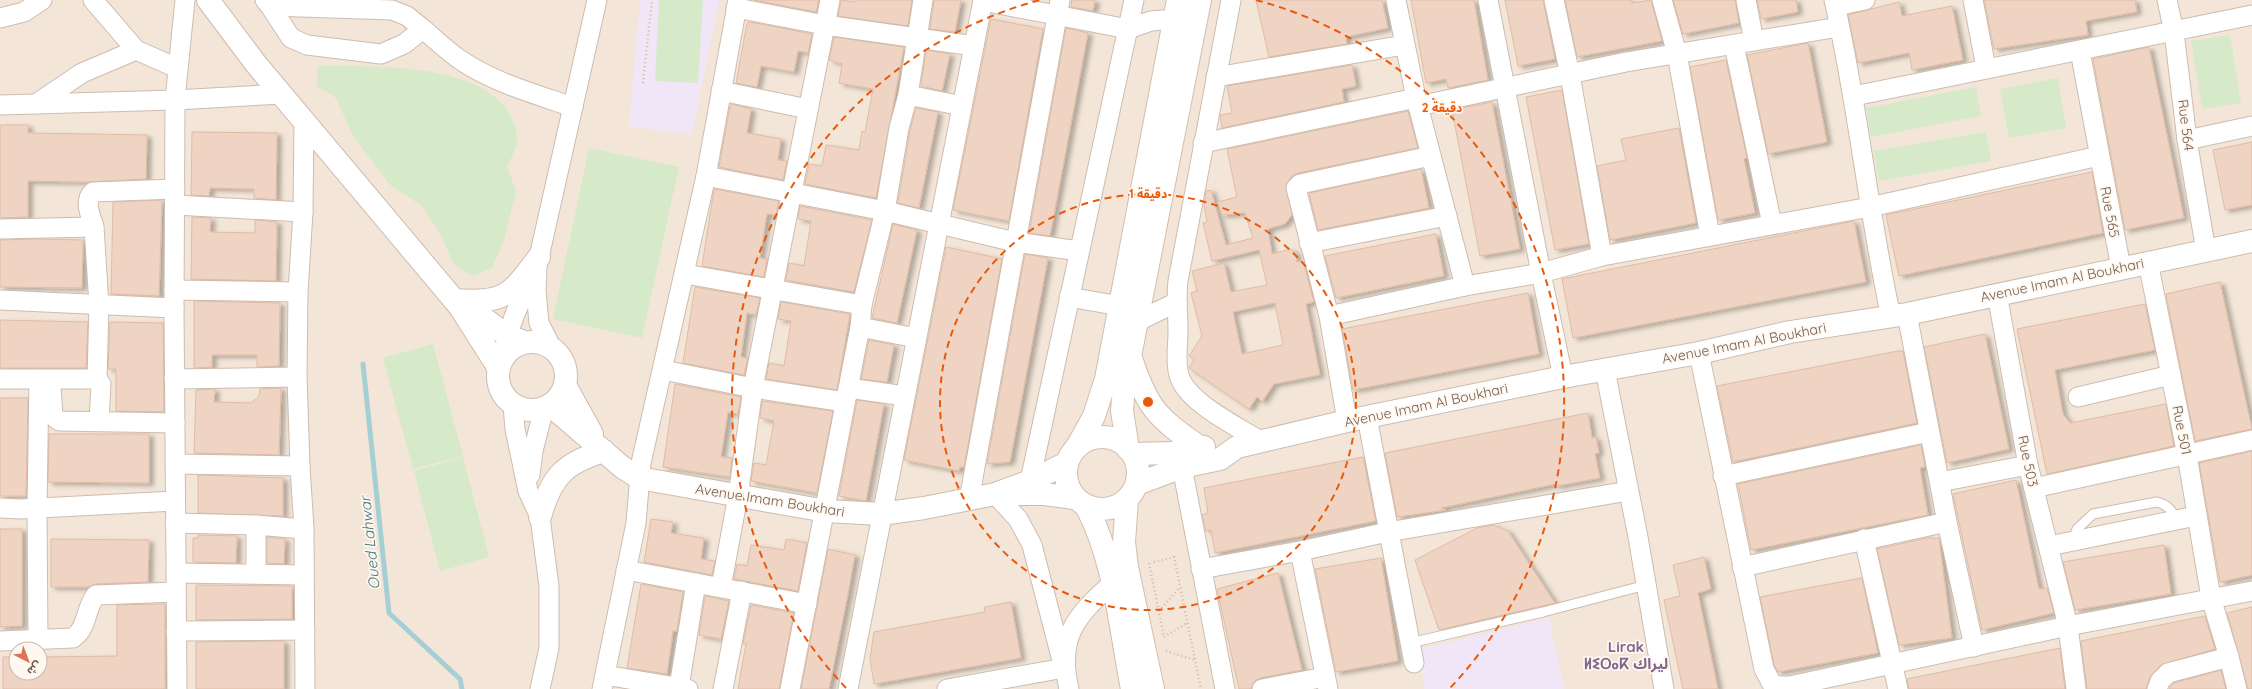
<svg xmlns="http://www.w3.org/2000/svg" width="2252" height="689" font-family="Quicksand,'Noto Sans Arabic','Noto Sans Tifinagh',sans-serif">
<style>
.residential{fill:#f3e6d8;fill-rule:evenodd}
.education{fill:#f1e6f8}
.green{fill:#d6e9c8}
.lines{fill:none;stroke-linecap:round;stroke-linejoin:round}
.stream{stroke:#a5ced5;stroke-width:5}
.building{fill:#efd4c3;stroke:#e1bba4;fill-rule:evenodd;filter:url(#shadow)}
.service-casing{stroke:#cdbcb0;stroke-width:11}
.minor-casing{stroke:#cdbcb0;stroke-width:21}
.tertiary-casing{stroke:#cdbcb0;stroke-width:24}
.secondary-casing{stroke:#d2beb0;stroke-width:24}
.path{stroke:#d4b7a5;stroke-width:2.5;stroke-dasharray:1 3;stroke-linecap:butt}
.service{stroke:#fff;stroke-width:9}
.minor{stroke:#fff;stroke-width:19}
.tertiary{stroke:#fff;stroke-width:22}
.secondary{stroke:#fff;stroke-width:22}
.ring{fill:none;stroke:#e8590c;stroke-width:2;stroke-dasharray:7 5}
.labels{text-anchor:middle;stroke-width:3.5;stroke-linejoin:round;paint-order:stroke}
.street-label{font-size:14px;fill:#755b4e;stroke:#fef8f0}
.water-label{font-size:15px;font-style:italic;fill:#46777f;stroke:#fef8f0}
.neighbourhood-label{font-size:15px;font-weight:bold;fill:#826690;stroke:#fef8f0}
.centre{fill:#e8590c;stroke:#fef8f0;stroke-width:2}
.ring-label{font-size:12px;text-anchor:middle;font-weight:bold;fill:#e8590c;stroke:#fef8f0;stroke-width:3.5;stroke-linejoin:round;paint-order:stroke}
</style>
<defs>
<filter id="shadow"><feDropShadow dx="4.5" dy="2.5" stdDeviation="2" flood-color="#0004"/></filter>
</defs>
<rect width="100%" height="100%" fill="#fbf4e9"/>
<path class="residential" d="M 0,0 L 2252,0 L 2252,689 L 0,689 ZM 16,649 L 40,649 L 40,673 L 16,673 Z"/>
<g class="education">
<path d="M 640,0 L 719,0 L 692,135 L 629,126 Z"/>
<path d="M 1549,618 L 1564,689 L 1425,689 L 1417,650 Z"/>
</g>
<g class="green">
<path d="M 659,0 L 703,0 L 698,83 L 655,81 Z"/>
<path d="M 2230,35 L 2241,103 L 2202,109 L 2191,41 Z"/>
<path d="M 318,66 C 370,66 482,62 510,115 C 521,136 518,147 507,166 L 516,191 L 504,241 L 492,268 L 473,276 L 454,265 L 440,233 L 422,206 L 391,186 L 353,136 L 336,98 L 317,86 Z"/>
<path d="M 2058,78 L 2066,128 L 2009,138 L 2000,89 Z"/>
<path d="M 1976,87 L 1981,116 L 1871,137 L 1866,108 Z"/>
<path d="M 1986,132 L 1991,161 L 1879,181 L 1874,151 Z"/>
<path d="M 589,148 L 679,167 L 642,338 L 553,319 Z"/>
<path d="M 433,344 L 463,456 L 413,469 L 383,358 Z"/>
<path d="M 463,457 L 489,557 L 440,571 L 414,471 Z"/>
</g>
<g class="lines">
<path class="stream" d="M 363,364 L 389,613 L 460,679 L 462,689"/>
</g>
<g class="building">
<path d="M 754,0 L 819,0 L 816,12 Z"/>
<path d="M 841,0 L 855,2 L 856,0 L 912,0 L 908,26 L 838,16 Z"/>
<path d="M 934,0 L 961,0 L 955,32 L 930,29 Z"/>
<path d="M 1072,0 L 1095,0 L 1093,11 L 1071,7 Z"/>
<path d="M 1256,0 L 1382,0 L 1388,28 L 1346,37 L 1347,44 L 1269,57 Z"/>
<path d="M 1411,0 L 1474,0 L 1488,80 L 1448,88 L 1446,79 L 1426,83 Z"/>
<path d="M 1505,0 L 1543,0 L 1555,59 L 1518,66 Z"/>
<path d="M 1565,0 L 1632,0 L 1632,3 L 1651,0 L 1662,41 L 1577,57 Z"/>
<path d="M 1673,0 L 1735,0 L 1739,23 L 1683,34 Z"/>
<path d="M 1757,0 L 1796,0 L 1798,12 L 1761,19 Z"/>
<path d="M 1984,0 L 2135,0 L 2137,12 L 2086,21 L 2088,35 L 1994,49 Z"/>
<path d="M 1899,2 L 1902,16 L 1952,6 L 1963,60 L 1912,70 L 1909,53 L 1858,63 L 1848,15 Z"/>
<path d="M 991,19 L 1043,29 L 1009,221 L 953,210 Z"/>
<path d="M 750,22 L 812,34 L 808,53 L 798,51 L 794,72 L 761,66 L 757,87 L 736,83 L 747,23 Z"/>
<path d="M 1066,28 L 1088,33 L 1050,236 L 1029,233 Z"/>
<path d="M 834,37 L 904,47 L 876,198 L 805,184 L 809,164 L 822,166 L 826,145 L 859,150 L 862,131 L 865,132 L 873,89 L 839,83 L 842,64 L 829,60 Z"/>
<path d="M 1808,43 L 1827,142 L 1768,154 L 1747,55 Z"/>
<path d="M 2149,47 L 2184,218 L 2125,230 L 2093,59 Z"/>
<path d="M 926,50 L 950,54 L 942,91 L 921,86 Z"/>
<path d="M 1726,60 L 1747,158 L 1744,159 L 1755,213 L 1718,220 L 1690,67 Z"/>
<path d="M 1352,65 L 1356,86 L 1342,89 L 1344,102 L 1222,128 L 1220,115 L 1232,113 L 1227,86 Z"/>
<path d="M 1562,90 L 1589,244 L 1555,250 L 1526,97 Z"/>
<path d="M 1492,102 L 1520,249 L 1480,256 L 1452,110 Z"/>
<path d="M 732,104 L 751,109 L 747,133 L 781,139 L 778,160 L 787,161 L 783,180 L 719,167 L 730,106 Z"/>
<path d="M 916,108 L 938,112 L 919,208 L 898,203 L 910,130 Z"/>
<path d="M 1408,111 L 1418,148 L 1298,173 L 1292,176 L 1286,185 L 1292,215 L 1285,224 L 1268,229 L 1272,254 L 1291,249 L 1296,253 L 1297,262 L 1303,261 L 1314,302 L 1306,304 L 1320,375 L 1274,384 L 1262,402 L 1257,397 L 1249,409 L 1189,368 L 1194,360 L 1189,356 L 1202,336 L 1191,293 L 1197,291 L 1192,271 L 1224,263 L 1231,292 L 1267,285 L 1259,250 L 1212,261 L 1203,223 L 1207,222 L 1204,205 L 1206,191 L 1211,190 L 1226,245 L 1253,238 L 1245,213 L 1222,215 L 1218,202 L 1237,197 L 1227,149 ZM 1275,303 L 1283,345 L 1242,354 L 1233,312 Z"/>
<path d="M 0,125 L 28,125 L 28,133 L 147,135 L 146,179 L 88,182 L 28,181 L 28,217 L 0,218 Z"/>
<path d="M 1679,128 L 1696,223 L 1610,240 L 1597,166 L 1626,160 L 1621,139 Z"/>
<path d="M 192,132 L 277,133 L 276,200 L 254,198 L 254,189 L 210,188 L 209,196 L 191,195 Z"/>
<path d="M 2252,142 L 2252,205 L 2225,210 L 2213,150 Z"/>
<path d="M 1421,169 L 1429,208 L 1318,230 L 1309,193 Z"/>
<path d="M 2092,172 L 2103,233 L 1899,276 L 1886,215 Z"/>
<path d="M 714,189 L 779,201 L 776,215 L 767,214 L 760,258 L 767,259 L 764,277 L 702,266 Z"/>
<path d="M 162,200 L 159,296 L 111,294 L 113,202 Z"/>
<path d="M 800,206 L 872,220 L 854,292 L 786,280 L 789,263 L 804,266 L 811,221 L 798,219 Z"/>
<path d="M 192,217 L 211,218 L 210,232 L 255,233 L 255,220 L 277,222 L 276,281 L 191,279 Z"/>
<path d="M 1854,221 L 1866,282 L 1573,338 L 1562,279 Z"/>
<path d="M 893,224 L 917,230 L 897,323 L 872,318 Z"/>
<path d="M 1436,234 L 1444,276 L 1336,298 L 1325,256 Z"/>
<path d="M 37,239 L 83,240 L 82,288 L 0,287 L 0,240 Z"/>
<path d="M 946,247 L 1002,259 L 964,467 L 960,467 L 959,471 L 904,460 Z"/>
<path d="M 1025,254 L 1048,258 L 1010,462 L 987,464 Z"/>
<path d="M 2220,282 L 2252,429 L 2195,441 L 2166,294 Z"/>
<path d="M 695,287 L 760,298 L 756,315 L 747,313 L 741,357 L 748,358 L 744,375 L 683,363 Z"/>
<path d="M 1528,293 L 1539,354 L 1353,390 L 1342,329 Z"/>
<path d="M 194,301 L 280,303 L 279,366 L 257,367 L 257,355 L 212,355 L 212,367 L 194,368 Z"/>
<path d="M 781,302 L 850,314 L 837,390 L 766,379 L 769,363 L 784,366 L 791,321 L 778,319 Z"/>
<path d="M 2145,304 L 2155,350 L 2055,370 L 2063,414 L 2070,423 L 2166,404 L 2174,446 L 2047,474 L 2017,329 Z"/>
<path d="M 0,320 L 88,322 L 86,368 L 0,368 Z"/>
<path d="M 110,322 L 163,323 L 164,412 L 116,411 L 116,369 L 108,369 Z"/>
<path d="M 1985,334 L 2009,449 L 1947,463 L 1924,347 Z"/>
<path d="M 869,340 L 894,345 L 887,382 L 861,379 Z"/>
<path d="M 1898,351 L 1903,351 L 1917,423 L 1733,462 L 1717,386 Z"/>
<path d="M 675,384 L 741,397 L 738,414 L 728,412 L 721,457 L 732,458 L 730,477 L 663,467 Z"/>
<path d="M 281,388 L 279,455 L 194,453 L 196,390 L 215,389 L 214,402 L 251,403 L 259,396 L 260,389 Z"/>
<path d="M 0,398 L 28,398 L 26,496 L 0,496 Z"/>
<path d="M 857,400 L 884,404 L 866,501 L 839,496 Z"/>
<path d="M 762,401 L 833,411 L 817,493 L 751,481 L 754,463 L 766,465 L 774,421 L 760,418 Z"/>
<path d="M 1588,413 L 1592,438 L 1596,437 L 1599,453 L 1595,454 L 1600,478 L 1557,486 L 1556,484 L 1441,508 L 1446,510 L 1397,517 L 1385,453 Z"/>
<path d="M 49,434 L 149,434 L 149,483 L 48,482 Z"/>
<path d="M 1921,445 L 1925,467 L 1920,468 L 1928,515 L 1751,550 L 1738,484 Z"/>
<path d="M 2252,451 L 2252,575 L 2220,582 L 2199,463 Z"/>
<path d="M 1363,457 L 1376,521 L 1215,553 L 1211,530 L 1206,531 L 1202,515 L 1208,513 L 1204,488 Z"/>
<path d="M 198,475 L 283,478 L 283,516 L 198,513 Z"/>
<path d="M 2016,480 L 2039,589 L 2047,588 L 2054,613 L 1982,630 L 1953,494 Z"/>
<path d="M 651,519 L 673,522 L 671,533 L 704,538 L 701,559 L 715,561 L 712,575 L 644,562 Z"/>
<path d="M 1493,525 L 1508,531 L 1555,603 L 1439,630 L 1415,560 L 1477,528 Z"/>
<path d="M 0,529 L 22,529 L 22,626 L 0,627 Z"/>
<path d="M 198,535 L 237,536 L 236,563 L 193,562 L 193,538 L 198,538 Z"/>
<path d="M 267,537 L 285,539 L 284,564 L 267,563 Z"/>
<path d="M 1932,537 L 1932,539 L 1939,538 L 1952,638 L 1899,645 L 1877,549 Z"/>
<path d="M 51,539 L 149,540 L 148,582 L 96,584 L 88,587 L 51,587 Z"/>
<path d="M 786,539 L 807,543 L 798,591 L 734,579 L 737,564 L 747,566 L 751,545 L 784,550 Z"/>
<path d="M 2164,545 L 2171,594 L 2075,610 L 2063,562 Z"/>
<path d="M 828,549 L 855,555 L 848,594 L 829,689 L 801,689 Z"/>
<path d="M 1704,557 L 1711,589 L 1698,593 L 1718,689 L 1683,689 L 1664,600 L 1680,596 L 1673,565 Z"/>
<path d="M 1381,558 L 1398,661 L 1336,672 L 1315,569 Z"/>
<path d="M 1278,573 L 1302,670 L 1260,678 L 1255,681 L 1251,689 L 1239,689 L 1217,589 Z"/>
<path d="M 1862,578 L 1878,653 L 1778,672 L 1774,665 L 1760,597 Z"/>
<path d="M 641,584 L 683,592 L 677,631 L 673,631 L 667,674 L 627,668 Z"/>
<path d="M 196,585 L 292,586 L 292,619 L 196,620 Z"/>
<path d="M 705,596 L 729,601 L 721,639 L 699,635 Z"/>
<path d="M 1011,602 L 1021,658 L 874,684 L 870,659 L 874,632 L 985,612 L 984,607 Z"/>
<path d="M 165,604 L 165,689 L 3,689 L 3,657 L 16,657 L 16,673 L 40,673 L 40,657 L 117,656 L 117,605 Z"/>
<path d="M 751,605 L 794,613 L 779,689 L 738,689 L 746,644 L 743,644 Z"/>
<path d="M 2252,607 L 2252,689 L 2248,689 L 2227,613 Z"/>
<path d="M 2205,616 L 2215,649 L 2161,665 L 2150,677 L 2146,689 L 2087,689 L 2081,641 Z"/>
<path d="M 284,641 L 284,689 L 196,689 L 196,642 Z"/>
<path d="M 2060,648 L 2065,689 L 1909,689 L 1907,679 Z"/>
<path d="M 2221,670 L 2226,689 L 2169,689 L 2174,683 Z"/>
</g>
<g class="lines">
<g class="service-casing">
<g id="service">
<path d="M 2073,541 L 2077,529 L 2093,514 L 2157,502 C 2168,505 2172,510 2176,520"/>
<path d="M 1410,643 L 1543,612 L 1646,585"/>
</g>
</g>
<g class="minor-casing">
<g id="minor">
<path d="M 93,0 L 136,50 L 177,68"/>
<path d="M 265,0 L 270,6 L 392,10 L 407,16 L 423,29"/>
<path d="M 1231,0 L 1178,281 C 1176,298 1178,315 1178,332 C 1178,346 1175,362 1179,375 C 1186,402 1237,426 1260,441"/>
<path d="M 1396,0 L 1416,98 L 1465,286"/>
<path d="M 1488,0 L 1541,273 L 1563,377"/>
<path d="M 1554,0 L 1570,75 L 1602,256"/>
<path d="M 1662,0 L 1677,54 L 1710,236"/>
<path d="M 1746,0 L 1754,41"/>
<path d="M 1834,0 C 1858,105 1868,212 1891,317"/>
<path d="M 1973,0 L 1986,68"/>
<path d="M 2167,0 L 2174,32 L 2187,140 L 2206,251"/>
<path d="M 983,1 L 1128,29 L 1151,21 L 1175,19"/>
<path d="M 270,6 L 291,38 L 307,45 L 381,54 L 404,44 L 423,29 C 436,40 448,52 462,61 C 495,83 535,94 573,107"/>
<path d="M 1836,6 L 1865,0"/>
<path d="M 736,8 L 825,25 L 974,46"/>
<path d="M 0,18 L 24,12 L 42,0"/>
<path d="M 1734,45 L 1772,224"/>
<path d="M 2080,51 L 2121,268"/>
<path d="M 1216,77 L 1404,45"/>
<path d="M 721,91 L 808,109"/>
<path d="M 908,95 L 962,106"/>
<path d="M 1854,96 L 2252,15"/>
<path d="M 36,104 L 82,73 L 136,50"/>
<path d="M 0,105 L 175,100 L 282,94"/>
<path d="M 1418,106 L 1626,62 L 1839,27"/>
<path d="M 2187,140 L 2252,126"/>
<path d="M 1203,143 L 1416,98"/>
<path d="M 706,176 L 885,211 L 1015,242 L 1079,251"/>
<path d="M 175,205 L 303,212"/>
<path d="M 94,227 C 91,216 83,201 93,192 L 175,189"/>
<path d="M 0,229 L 94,227 L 99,305 L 97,379"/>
<path d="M 1309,243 L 1447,216"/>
<path d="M 2148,262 L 2187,455 L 2211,598 L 2229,657 L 2168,673 L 2160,681 L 2157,689"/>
<path d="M 685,274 L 862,305"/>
<path d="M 174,290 L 298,292"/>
<path d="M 1997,294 L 2028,465 L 2068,626 L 2076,689"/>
<path d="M 1069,297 L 1120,306"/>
<path d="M 0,300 L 174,308"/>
<path d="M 1907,314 L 1947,522 L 1974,647"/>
<path d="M 1329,316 L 1465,286 L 1541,273 L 1602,256 L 1870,207 L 2099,156"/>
<path d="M 1136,322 L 1175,303"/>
<path d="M 860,327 L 916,338"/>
<path d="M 551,347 L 539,323 L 536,291 L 537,266 L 597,0"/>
<path d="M 1699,353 L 1764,669 L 1772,684 L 1780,686 L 1790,686 L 2068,626 L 2252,591"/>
<path d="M 503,357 C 508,326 520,301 534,273"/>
<path d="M 663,370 L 753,388 L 845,402"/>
<path d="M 1605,370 L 1638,537 L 1664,689"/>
<path d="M 0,379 L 97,379 L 101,384 L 99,421"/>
<path d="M 174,379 L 297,377"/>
<path d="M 51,387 L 53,416 L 59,421 L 175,423"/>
<path d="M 848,388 L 905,396"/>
<path d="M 2078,397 L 2171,375"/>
<path d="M 513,405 L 515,429 L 528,491 L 540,517 L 549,586 L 549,648 L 540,689"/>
<path d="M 1367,417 L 1414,663"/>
<path d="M 1347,421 L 1329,316 L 1296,188 L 1300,184 L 1431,156"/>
<path d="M 175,464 L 300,466 L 304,529 L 305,689"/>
<path d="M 300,466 L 297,377 L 298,292 L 303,212 L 304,121"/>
<path d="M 1182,467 L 1225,689"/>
<path d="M 530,475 L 533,451 L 544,408"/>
<path d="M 1723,476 L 1929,432"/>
<path d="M 1030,481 L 1134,0"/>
<path d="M 1940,482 L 2028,465"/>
<path d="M 2034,488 L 2252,440"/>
<path d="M 969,500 L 1060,0"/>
<path d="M 0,508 L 20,509 L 175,501"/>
<path d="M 175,523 L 256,525 L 304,529"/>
<path d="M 1864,539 L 1898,689"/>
<path d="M 2049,546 L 2196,516"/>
<path d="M 1300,551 L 1328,689"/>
<path d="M 1742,567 L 1947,522"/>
<path d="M 1201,569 L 1300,551 L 1388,532 L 1628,491"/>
<path d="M 626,570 L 807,604"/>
<path d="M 176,573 L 304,575"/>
<path d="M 256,573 L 256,525"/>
<path d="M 721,587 L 738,496 L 753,388 L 830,0"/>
<path d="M 176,631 L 305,630"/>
<path d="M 38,639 L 37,508 L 39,379"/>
<path d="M 0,641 L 73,638 C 88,628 85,608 96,595 L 176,592"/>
<path d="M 2229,657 L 2237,689"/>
<path d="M 605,675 L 688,689"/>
<path d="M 679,687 L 696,583"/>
<path d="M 177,689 L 174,308 L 175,100 L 185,0"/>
<path d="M 602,689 L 636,523 L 641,463 L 706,176 L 738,0"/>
<path d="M 723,689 L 742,591"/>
<path d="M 790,689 L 860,327 L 862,305 L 885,211 L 899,128 L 908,95 L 923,0"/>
<path d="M 848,689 L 983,0"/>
<path d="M 947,689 L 1064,668 L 1032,545 L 1018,519 L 995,494"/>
<path d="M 1069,689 C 1057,638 1075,616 1112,584"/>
<path d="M 1262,689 L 1325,677"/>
</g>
</g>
<g class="tertiary-casing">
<g id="tertiary">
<path d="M 208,0 L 256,64 L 460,307 L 498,367"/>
<path d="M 454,300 C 505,303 509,297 539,257"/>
<path d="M 460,307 L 482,317 L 506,335 L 524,342"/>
<circle cx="532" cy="376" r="34"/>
<path d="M 565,385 L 592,434"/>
<path d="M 550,405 L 622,467 L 639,478 L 826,511 L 881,514 L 924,508 L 995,494 L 1030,481 L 1067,463"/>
<path d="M 1133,454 L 1171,453 L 1204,447"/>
<path d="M 1137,484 L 1182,467 L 1220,459 L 1237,447 L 1347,421 L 1563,377 L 1699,353 L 1790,332 L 1907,314 L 2252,241"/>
<path d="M 1008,494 L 1044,494 L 1075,498"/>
<path d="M 540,517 C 551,477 564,463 604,451"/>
</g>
</g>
<g class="secondary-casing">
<g id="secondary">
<path d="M 1130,355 C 1147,408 1156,417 1201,448"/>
<circle cx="1102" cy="473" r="36"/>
<path d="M 1077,447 L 1094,416 L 1106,379 L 1178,0"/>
<path d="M 1128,449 L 1122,411 L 1124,387 L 1200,0"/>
<path d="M 1127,500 L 1124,542 L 1127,567 L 1153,689"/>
<path d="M 1086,506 C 1115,560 1120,629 1132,689"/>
</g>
</g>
<g class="path">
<path d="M 643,83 L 652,0"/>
<path d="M 1154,562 L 1174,557 L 1201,689"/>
<path d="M 1149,563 L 1164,637"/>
<path d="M 1159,611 L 1180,587"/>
<path d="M 1164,637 L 1187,623"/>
<path d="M 1166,651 L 1195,660"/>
</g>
<use href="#service" class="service"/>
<use href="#minor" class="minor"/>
<use href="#tertiary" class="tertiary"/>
<use href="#secondary" class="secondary"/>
</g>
<g class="ring">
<circle cx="1148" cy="402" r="208"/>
<path d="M846 688A416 416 0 0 1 1040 0M1256 0A416 416 0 0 1 1450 688"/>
</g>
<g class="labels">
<g class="street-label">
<text transform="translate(2186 125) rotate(83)" y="5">Rue 564</text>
<text transform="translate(2110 212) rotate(79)" y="5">Rue 565</text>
<text transform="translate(2062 280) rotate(-12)" y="5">Avenue Imam Al Boukhari</text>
<text transform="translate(1744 343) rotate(-11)" y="5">Avenue Imam Al Boukhari</text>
<text transform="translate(1426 405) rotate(-12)" y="5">Avenue Imam Al Boukhari</text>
<text transform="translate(2182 430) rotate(79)" y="5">Rue 501</text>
<text transform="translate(2028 461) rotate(78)" y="5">Rue 503</text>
<text transform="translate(770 500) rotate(9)" y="5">Avenue Imam Boukhari</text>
</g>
<g class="water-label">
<text transform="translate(370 543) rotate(-96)" y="5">Oued Lahwar</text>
</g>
<g class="neighbourhood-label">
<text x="1626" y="652">Lirak<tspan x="1626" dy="17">ⵍⵉⵔⴰⴽ ليراك</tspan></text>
</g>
</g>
<circle cx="1148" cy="402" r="6" class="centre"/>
<g class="ring-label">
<text x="1442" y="112">2 دقيقة</text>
<text x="1148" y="198">1 دقيقة</text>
</g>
<g transform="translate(28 661) rotate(138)"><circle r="19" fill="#fef8f0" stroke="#c7b9af"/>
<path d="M0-3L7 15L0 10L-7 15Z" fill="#dd7357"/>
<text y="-6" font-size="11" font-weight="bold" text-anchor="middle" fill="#755b4e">ش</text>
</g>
</svg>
